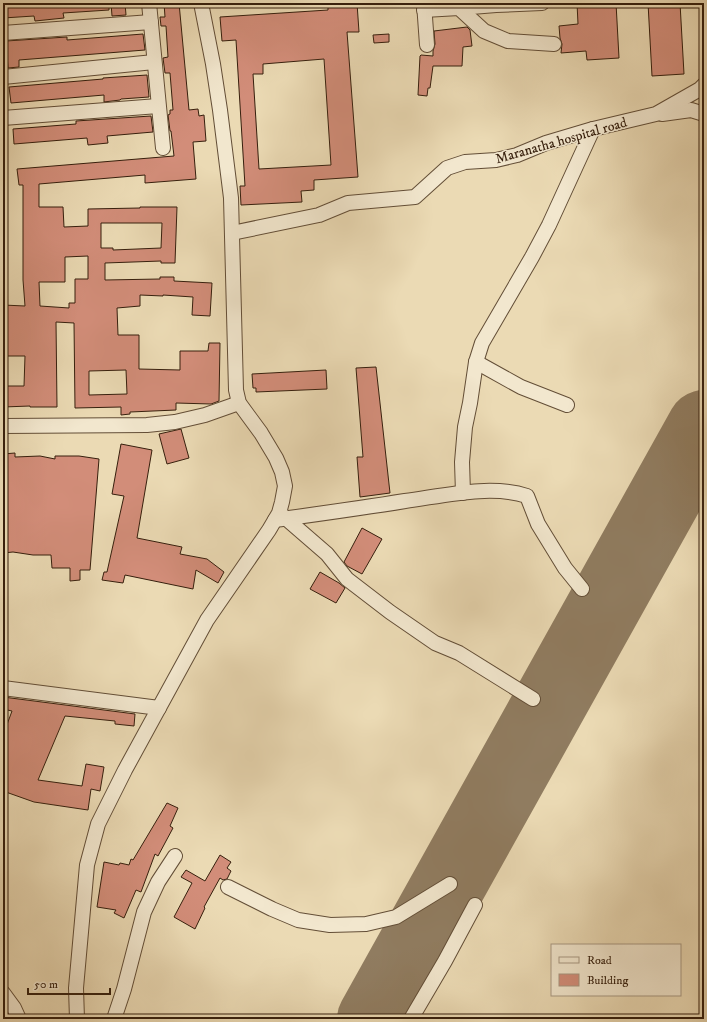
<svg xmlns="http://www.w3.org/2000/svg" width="707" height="1022" font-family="'IM FELL DW Pica',serif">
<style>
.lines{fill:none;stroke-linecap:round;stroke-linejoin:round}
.runway{stroke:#907c60;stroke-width:74}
.building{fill:#d28d79;stroke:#361f0d;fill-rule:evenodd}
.minor-casing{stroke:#634e37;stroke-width:16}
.minor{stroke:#f2e7ce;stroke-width:14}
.labels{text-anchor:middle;stroke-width:3;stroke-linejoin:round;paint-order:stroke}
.street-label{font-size:14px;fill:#361f0d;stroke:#f2e7ce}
</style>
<rect width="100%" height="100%" fill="#ebdab4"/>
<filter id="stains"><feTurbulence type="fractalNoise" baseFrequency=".005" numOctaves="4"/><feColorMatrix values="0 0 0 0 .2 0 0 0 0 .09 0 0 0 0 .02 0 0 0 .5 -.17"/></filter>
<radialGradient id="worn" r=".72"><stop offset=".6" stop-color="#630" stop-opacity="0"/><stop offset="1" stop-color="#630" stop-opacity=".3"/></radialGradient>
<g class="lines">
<path class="runway" d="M 374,1019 L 704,427"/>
</g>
<g class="building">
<path d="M 3,3 L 109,3 L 109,10 L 63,13 L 64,18 L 35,21 L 34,16 L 3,18 Z"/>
<path d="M 111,3 L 125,3 L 126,15 L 112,16 Z"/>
<path d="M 164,3 L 179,3 L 189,110 L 198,109 L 199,116 L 204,115 L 206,141 L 193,142 L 196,179 L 145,183 L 145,175 L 39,184 L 39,207 L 63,207 L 64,227 L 88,226 L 88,209 L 140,208 L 140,207 L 177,207 L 175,263 L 161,263 L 161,261 L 105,263 L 105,280 L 160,279 L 160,277 L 174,277 L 174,281 L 212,283 L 210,316 L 192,315 L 193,297 L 163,295 L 163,296 L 140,295 L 140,306 L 117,308 L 118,335 L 139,335 L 139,369 L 180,370 L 180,351 L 208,351 L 209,343 L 220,343 L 219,401 L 211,404 L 176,403 L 176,410 L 130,412 L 130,414 L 121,415 L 121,407 L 75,408 L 74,323 L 56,322 L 57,407 L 30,407 L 30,406 L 3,407 L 3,386 L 24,386 L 25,356 L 3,356 L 3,305 L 25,306 L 23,280 L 23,185 L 19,185 L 17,169 L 174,156 L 171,131 L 170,131 L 168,115 L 170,114 L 170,110 L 173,110 L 170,73 L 165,73 L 163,58 L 168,57 L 166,26 L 161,26 L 160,17 L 165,17 ZM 101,223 L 162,223 L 161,248 L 113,250 L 113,248 L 101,248 ZM 88,256 L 88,279 L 75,279 L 75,303 L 69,303 L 69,308 L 40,306 L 39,282 L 65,282 L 65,257 ZM 126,370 L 127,394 L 89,395 L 89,371 Z"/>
<path d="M 328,3 L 357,3 L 359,32 L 347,32 L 358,177 L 314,180 L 314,190 L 301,191 L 302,202 L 241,205 L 240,186 L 245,186 L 236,40 L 222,41 L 220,17 L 328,10 ZM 324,59 L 331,165 L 259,169 L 253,74 L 263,74 L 263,64 Z"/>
<path d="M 577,3 L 616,3 L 619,58 L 587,60 L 586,51 L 561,53 L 562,44 L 560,38 L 559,26 L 578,24 Z"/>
<path d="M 648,3 L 680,3 L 684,74 L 652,76 Z"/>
<path d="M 467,27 L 470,30 L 472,46 L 463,47 L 462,66 L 433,66 L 430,88 L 428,88 L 427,96 L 418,95 L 420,56 L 421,55 L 433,56 L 433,51 L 435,44 L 434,31 Z"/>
<path d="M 143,34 L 145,50 L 19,60 L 19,67 L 8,68 L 6,41 L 67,37 L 67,40 Z"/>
<path d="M 389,34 L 389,42 L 374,43 L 373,35 Z"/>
<path d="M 147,75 L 149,97 L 121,99 L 120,100 L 104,102 L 104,95 L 11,103 L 9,87 L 103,79 L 103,78 Z"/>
<path d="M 151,116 L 153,132 L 107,136 L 108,143 L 88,145 L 87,138 L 14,144 L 13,129 L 76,124 L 76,121 Z"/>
<path d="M 376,367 L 390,493 L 360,497 L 357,457 L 363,457 L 356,368 Z"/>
<path d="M 326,370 L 327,389 L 256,392 L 256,388 L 253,388 L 252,374 Z"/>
<path d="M 181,429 L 189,458 L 167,464 L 159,434 Z"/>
<path d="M 121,444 L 152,450 L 137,538 L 182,547 L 180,554 L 207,559 L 224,572 L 218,583 L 196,570 L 193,589 L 125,575 L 123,583 L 102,580 L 104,572 L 107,572 L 124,496 L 112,494 Z"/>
<path d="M 15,453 L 15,457 L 40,456 L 55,459 L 55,456 L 79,456 L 99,459 L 90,570 L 80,570 L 80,580 L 70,581 L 70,568 L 52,568 L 51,555 L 33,555 L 13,552 L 3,553 L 3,454 Z"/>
<path d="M 362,528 L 382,539 L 362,574 L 347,566 L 344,562 Z"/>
<path d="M 320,572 L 339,583 L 345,588 L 336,603 L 310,589 Z"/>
<path d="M 3,697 L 135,714 L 134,726 L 115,724 L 115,721 L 65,716 L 38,780 L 82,786 L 86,764 L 104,767 L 100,791 L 91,789 L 88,810 L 34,802 L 3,791 L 3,729 L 5,730 L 12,711 L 3,709 Z"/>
<path d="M 167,803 L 178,808 L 170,826 L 173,828 L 158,856 L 155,854 L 141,892 L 136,890 L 124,918 L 114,913 L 116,910 L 97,907 L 104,862 L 119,865 L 120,863 L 129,865 L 131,859 L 133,860 Z"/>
<path d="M 220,855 L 231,862 L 227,868 L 231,871 L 227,879 L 223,880 L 220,878 L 204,907 L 205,908 L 195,929 L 174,917 L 192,883 L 181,877 L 186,870 L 205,881 Z"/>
</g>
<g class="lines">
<g class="minor-casing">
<g id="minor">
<path d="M 149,3 L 163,148"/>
<path d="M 424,3 L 427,45"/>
<path d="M 459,8 L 496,5 L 542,3"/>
<path d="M 424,10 L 459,8 L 484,31 L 508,41 L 554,44"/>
<path d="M 3,33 L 151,22"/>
<path d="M 3,77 L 154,62"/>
<path d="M 662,114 L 691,110 L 704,114"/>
<path d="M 3,118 L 158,106"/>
<path d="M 232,233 L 319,215 L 348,203 L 415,197 L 447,168 L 465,162 L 496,160 L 517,155 L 546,143 L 593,129 L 656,114 L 700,89 L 704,85"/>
<path d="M 476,362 L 521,387 L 567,405"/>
<path d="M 3,426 L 147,425 L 175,422 L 205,415 L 239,403"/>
<path d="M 463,493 L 462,462 L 465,427 L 470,403 L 476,362 L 482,343 L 532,257 L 549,225 L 593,129"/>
<path d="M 282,515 L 327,554 L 347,579 L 390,612 L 435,643 L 459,653 L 533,699"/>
<path d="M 275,520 C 318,514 362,508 405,501 C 443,496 490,484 527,496 L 538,524 L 565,568 L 582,589"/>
<path d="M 3,688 L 159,708"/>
<path d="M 228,887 L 272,909 L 298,920 L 330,925 L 366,924 L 396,917 L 450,884"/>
<path d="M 3,993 L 14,1008 L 19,1019"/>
<path d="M 77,1019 L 76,988 L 87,865 L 98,824 L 125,770 L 207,620 L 269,530 L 279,513 L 282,502 L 285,486 L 282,472 L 276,458 L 261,433 L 239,403 L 236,390 L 231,198 L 220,110 L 213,64 L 201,3"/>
<path d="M 114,1019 L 124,989 L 144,912 L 158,882 L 175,856"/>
<path d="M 411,1019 L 445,961 L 475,905"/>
</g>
</g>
<use href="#minor" class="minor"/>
</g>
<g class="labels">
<g class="street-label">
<text transform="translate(561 140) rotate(-16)" y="5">Maranatha hospital road</text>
</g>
</g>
<rect width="707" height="1022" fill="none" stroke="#ebdab4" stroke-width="16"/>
<rect x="4" y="4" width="699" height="1014" fill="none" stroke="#361f0d" stroke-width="2"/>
<rect x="8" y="8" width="691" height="1006" fill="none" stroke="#361f0d"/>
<rect x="551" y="944" width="130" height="52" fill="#f2e7ce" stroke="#a79781"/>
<rect x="559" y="957" width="20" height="6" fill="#f2e7ce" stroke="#a79781"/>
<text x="587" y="964" font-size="12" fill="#361f0d">Road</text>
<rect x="559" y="974" width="20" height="12" fill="#d28d79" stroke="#a79781"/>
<text x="587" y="984" font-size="12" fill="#361f0d">Building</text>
<path d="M28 988v6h82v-6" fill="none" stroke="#361f0d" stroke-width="2"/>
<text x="34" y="988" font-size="12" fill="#361f0d" stroke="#f2e7ce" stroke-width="3" paint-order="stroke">50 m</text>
<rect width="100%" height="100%" filter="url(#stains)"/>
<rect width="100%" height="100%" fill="url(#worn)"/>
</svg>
